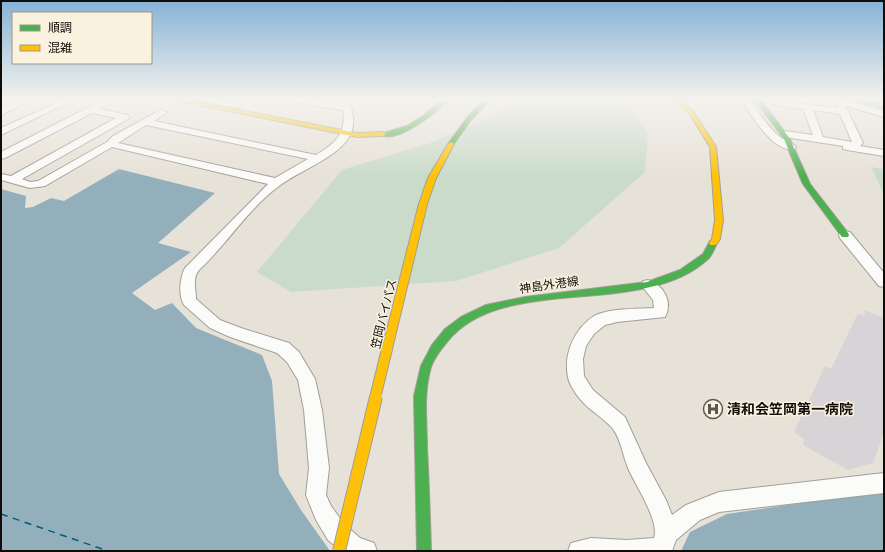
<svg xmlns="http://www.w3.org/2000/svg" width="885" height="552" font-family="Lato,'Noto Sans JP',sans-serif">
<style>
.green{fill:#cadbca}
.water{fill:#92afbb}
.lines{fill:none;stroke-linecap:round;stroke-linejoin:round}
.ferry{stroke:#025d7b;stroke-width:1.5;stroke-dasharray:7 5.5;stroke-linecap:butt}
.building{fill:#d7d4d7}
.street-casing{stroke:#a29e97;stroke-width:2}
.fast-casing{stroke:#a29e97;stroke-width:2}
.slow-casing{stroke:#a29e97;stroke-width:2}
.street{fill:#fbfbf9;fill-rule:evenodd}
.fast{fill:#4caf50;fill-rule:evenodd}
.slow{fill:#ffc107;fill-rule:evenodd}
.slow-bridge-far1-casing{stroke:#a29e97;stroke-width:12;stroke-linecap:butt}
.slow-bridge-casing{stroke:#a29e97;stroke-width:14;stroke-linecap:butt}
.slow-bridge-far1{stroke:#ffc107;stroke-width:10}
.slow-bridge{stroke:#ffc107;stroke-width:12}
.labels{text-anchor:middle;stroke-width:3;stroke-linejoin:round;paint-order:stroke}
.street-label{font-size:12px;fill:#100d08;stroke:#faf1df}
.near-poi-label{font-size:14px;font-weight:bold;fill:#100d08;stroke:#faf1df;text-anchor:start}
</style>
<rect width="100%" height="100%" fill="#e7e2d8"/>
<g class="green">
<path d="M 538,99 L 624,99 L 648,134 L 645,172 L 559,248 L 456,281 L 291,292 L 257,272 L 342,170 L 436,141 L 504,109 Z"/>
<path d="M 871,167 L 884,169 L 884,194 Z"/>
</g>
<g class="water">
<path d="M 854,99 L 884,99 L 884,112 L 852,103 Z"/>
<path d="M 119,169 L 215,193 L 158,243 L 191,252 L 132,293 L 155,310 L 172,303 L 196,328 L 262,355 L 272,381 L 279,474 L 301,510 L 330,551 L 1,551 L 1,189 L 26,196 L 25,208 L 33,207 L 51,198 L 64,201 Z"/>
<path d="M 884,491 L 884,551 L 681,551 L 690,532 L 727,514 Z"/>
</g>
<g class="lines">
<path class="ferry" d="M 1,514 L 108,551"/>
</g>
<path class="building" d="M 865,310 L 884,318 L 884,432 L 873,463 L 848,470 L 803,445 L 804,439 L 794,432 L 825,366 L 831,369 L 858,313 L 864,316 Z"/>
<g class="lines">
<g class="street-casing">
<g id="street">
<path d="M 21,99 L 33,99 L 1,115 L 1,109 Z"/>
<path d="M 42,99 L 59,99 L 66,101 L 67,103 L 1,135 L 1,128 L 54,104 Z"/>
<path d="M 105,99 L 117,99 L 100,109 L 128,115 L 130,117 L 128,119 L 22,179 L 30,182 L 38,181 L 107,142 L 113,136 L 162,109 L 167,112 L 154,121 L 316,155 C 335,144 347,133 343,110 L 292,102 L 288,99 L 311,99 L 341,104 L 339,99 L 348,99 C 353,111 356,126 349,137 C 338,157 299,171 279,186 C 248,209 227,244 199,270 C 192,278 196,289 196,299 L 220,320 L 241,328 L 289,343 L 299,352 L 315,379 L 322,410 L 329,468 L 326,495 L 331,506 L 344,524 L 360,538 L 374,543 L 377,551 L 341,551 L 328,540 L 316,520 L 306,495 L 309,468 L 304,410 L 298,380 L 287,362 L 277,353 L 230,337 L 210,328 L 184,305 C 178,295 180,277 185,268 L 268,184 L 112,147 L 45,186 L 30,188 L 1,180 L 1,174 L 11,176 L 116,118 L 92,113 L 5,158 L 1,159 L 1,152 ZM 146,125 L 308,159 L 275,178 L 118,143 Z"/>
<path d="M 201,99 L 221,99 L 235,102 L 239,99 L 250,99 L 237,108 L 205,102 Z"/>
<path d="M 741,99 L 750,99 C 759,112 767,127 780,137 C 785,141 792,142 796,147 L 795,149 C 773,154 751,114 741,99 Z"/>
<path d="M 833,99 L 850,99 L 849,101 L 884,111 L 884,117 L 846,106 L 846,107 L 863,143 L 860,146 L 884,150 L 884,156 L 847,150 L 843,149 L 843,146 L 785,137 L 780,134 L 785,131 L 813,135 L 803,109 L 775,105 L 774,103 L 775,101 L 837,108 L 839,103 L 834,102 ZM 813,110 L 840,114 L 852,142 L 823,137 Z"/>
<path d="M 845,231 L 850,232 L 884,273 L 884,287 L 879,286 L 840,238 L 839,235 L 840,232 Z"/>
<path d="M 648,280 C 664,285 673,302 665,317 L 617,322 L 605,325 L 594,334 L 586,346 L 583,359 L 584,376 L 593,390 L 625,417 L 646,463 L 666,500 L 672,515 L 686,505 L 719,492 L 884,473 L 884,493 L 719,512 L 700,520 L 676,540 L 672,551 L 568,551 L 571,543 L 591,538 L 627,540 L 654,538 C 660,521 635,485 628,468 C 623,456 621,440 613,429 C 604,418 590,411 581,400 C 576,395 569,384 568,377 C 563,354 575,328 594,316 C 609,308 637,309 654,308 L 653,300 L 641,285 L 643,281 Z"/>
</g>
</g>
<g class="fast-casing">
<g id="fast">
<path d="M 442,99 L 449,99 C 438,111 396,146 380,134 L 407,126 L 423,116 Z"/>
<path d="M 484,99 L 491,99 L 471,120 L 453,145 L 449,145 L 448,144 L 467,118 Z"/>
<path d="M 754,99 L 760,99 L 790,139 L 810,184 L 848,233 L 849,235 L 848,237 L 842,237 L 803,184 L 784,139 Z"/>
<path d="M 713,240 L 717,243 C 715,248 712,255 708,259 C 642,320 502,272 447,342 C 441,349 434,358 431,367 C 423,394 427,421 427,448 C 429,483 430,517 431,551 L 417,551 L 414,396 L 421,366 L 432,345 L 445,329 L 461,317 L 486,305 L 525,297 L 647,282 L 680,270 L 703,254 L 710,241 Z"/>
</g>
</g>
<g class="slow-casing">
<g id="slow">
<path d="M 169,99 L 183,99 L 357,133 L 383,132 L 386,134 L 383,136 L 357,137 Z"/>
<path d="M 672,99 L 679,99 L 693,111 L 716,147 L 723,220 L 720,239 L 716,245 L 710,245 L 709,243 L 712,239 L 715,220 L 710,147 L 689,113 Z"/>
<path d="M 451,142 L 454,144 L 436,178 L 427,204 L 392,349 L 391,352 L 387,353 L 383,352 L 382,349 L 419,204 L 428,178 L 448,144 Z"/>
</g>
</g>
<use href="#street" class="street"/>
<use href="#fast" class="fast"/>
<use href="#slow" class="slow"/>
<g class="slow-bridge-far1-casing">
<path id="slow-bridge-far1" d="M 375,398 L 387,349"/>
</g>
<g class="slow-bridge-casing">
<path id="slow-bridge" d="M 339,551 L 376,397"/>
</g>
<use href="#slow-bridge-far1" class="slow-bridge-far1"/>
<use href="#slow-bridge" class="slow-bridge"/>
</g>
<linearGradient id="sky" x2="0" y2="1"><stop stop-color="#85b2d6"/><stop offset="0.56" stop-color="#f4f2ed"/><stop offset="1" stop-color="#f4f2ed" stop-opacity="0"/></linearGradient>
<rect width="885" height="177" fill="url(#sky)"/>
<defs>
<g id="hospital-ring" transform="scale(1)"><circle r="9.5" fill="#faf1df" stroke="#5b5851" stroke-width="1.5"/><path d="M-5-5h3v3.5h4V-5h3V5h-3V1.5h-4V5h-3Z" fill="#5b5851"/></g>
</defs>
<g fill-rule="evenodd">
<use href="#hospital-ring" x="713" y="409"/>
</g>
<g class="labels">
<g class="street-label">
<text transform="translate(549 285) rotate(-8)" y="4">神島外港線</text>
<text transform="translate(384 314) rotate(-76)" y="4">笠岡バイパス</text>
</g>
<g class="near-poi-label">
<text x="727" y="414">清和会笠岡第一病院</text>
</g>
</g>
<rect width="885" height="552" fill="none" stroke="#100d08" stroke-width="4"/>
<rect x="12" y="12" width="140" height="52" fill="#faf1df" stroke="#9c9689"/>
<rect x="20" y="25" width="20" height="6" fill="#4caf50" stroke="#9c9689"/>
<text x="48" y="32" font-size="12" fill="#100d08">順調</text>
<rect x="20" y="45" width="20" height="6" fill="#ffc107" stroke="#9c9689"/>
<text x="48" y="52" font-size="12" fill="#100d08">混雑</text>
</svg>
